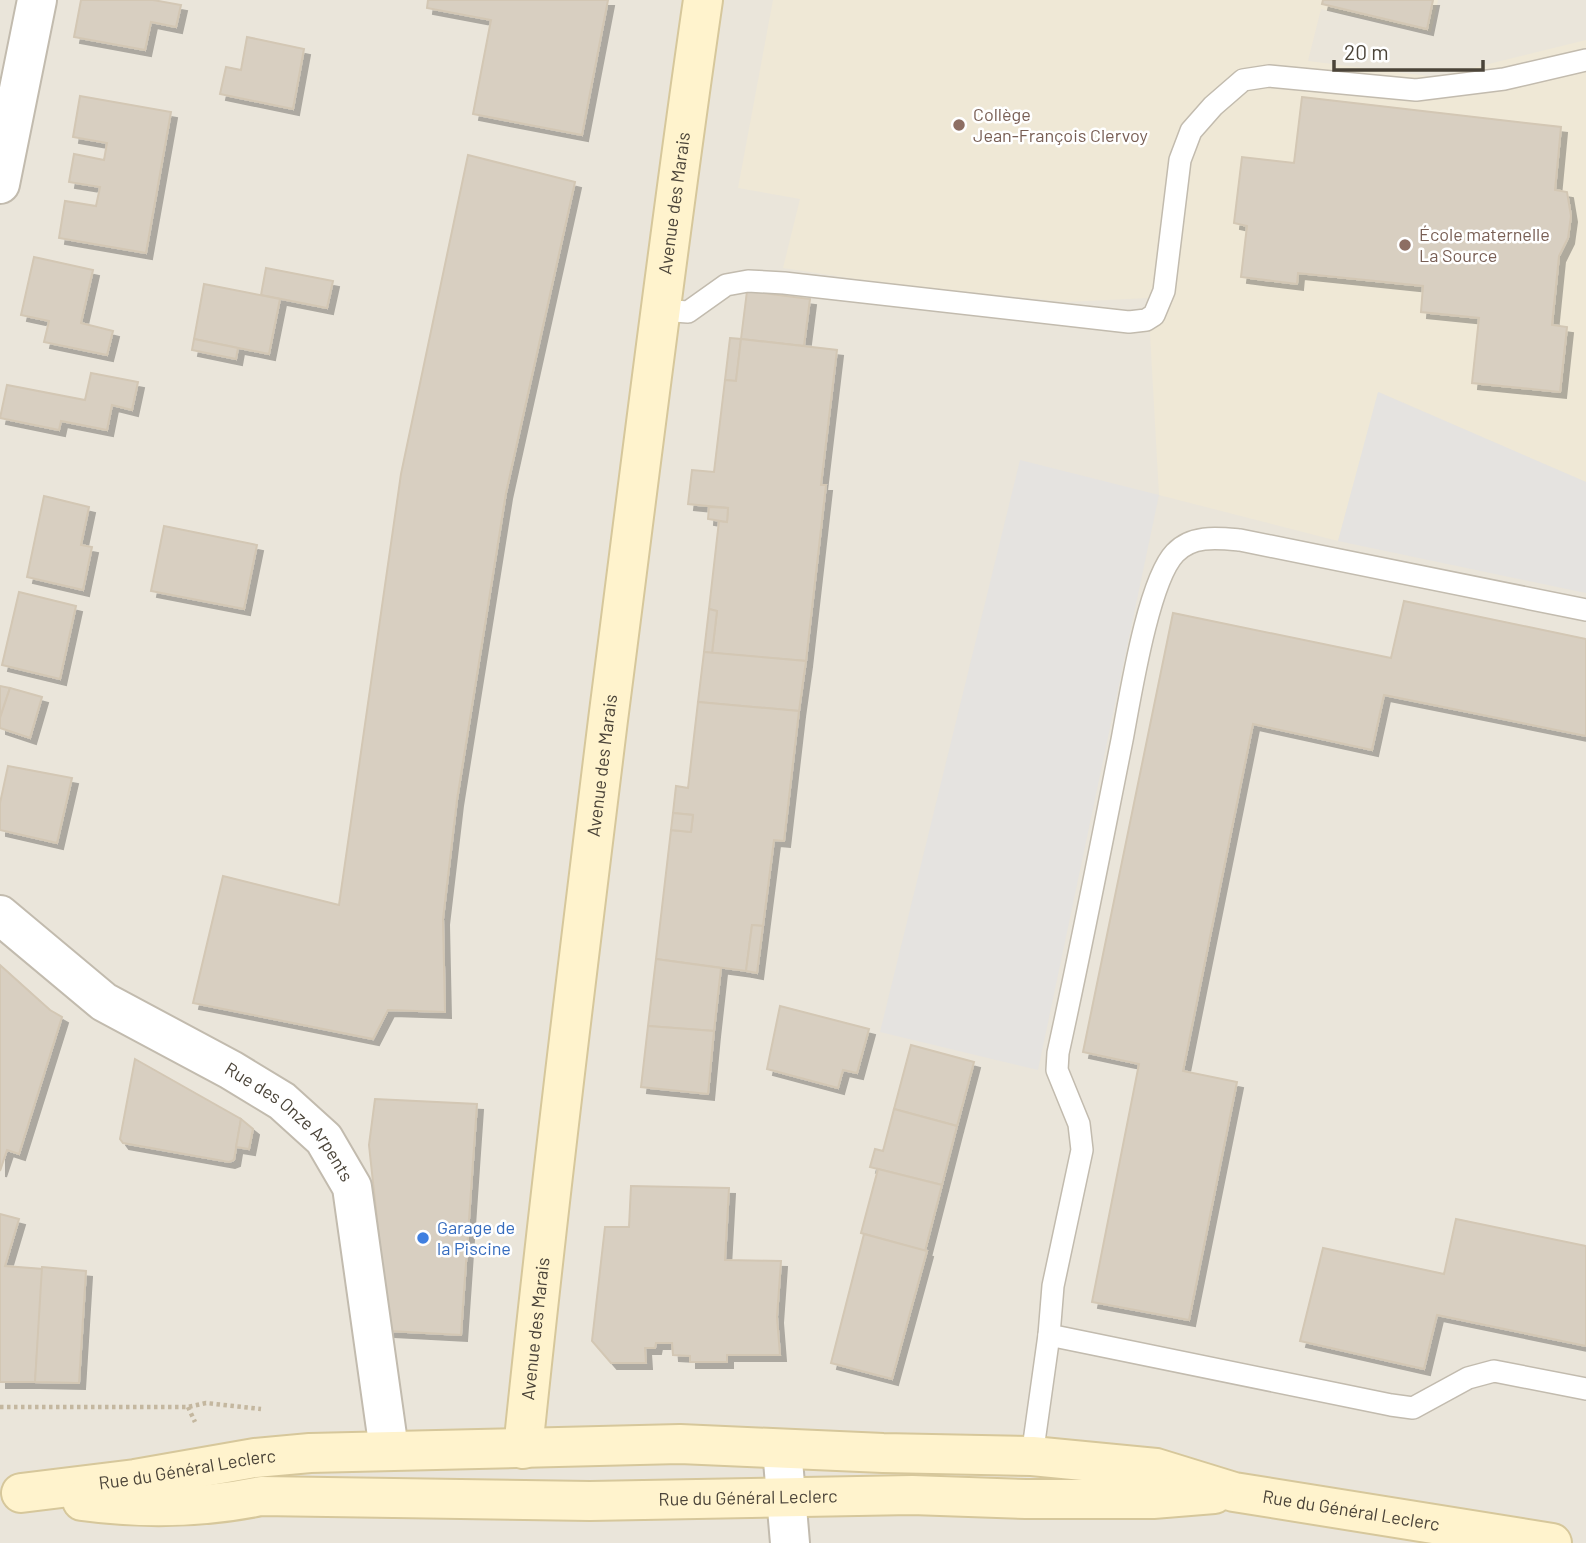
<svg xmlns="http://www.w3.org/2000/svg" width="1586" height="1543" font-family="Barlow,sans-serif">
<style>
.residential{fill:#eae5da}
.education{fill:#efe8d6}
.parking{fill:#e5e3e0}
.building{fill:#d8cfc1;stroke:#d3c7b4;stroke-width:2;filter:url(#shadow)}
.lines{fill:none;stroke-linecap:round;stroke-linejoin:round}
.lane-casing{stroke:#c2bbae;stroke-width:24}
.street-casing{stroke:#c2bbae;stroke-width:42}
.secondary-casing{stroke:#d6c79b;stroke-width:42}
.path{stroke:#c4b79f;stroke-width:4.5;stroke-dasharray:3.5 3.5;stroke-linecap:butt}
.lane{stroke:#fff;stroke-width:21}
.street{stroke:#fff;stroke-width:38}
.secondary{stroke:#fff3cd;stroke-width:38}
.education-dot{fill:#8d6e63;stroke:#fff;stroke-width:2.5}
.shop-dot{fill:#3f7fe0;stroke:#fff;stroke-width:2.5}
.labels{text-anchor:middle;stroke-width:5;stroke-linejoin:round;paint-order:stroke}
.education-label{font-size:18px;fill:#785e54;stroke:#fff;text-anchor:start}
.street-label{font-size:18px;fill:#4b4439;stroke:#fff}
.shop-label{font-size:18px;fill:#366cbe;stroke:#fff;text-anchor:start}
</style>
<defs>
<filter id="shadow"><feDropShadow dx="6" dy="6" stdDeviation="0" flood-color="#0004"/></filter>
</defs>
<rect width="100%" height="100%" fill="#f6f3ec"/>
<rect class="residential" x="0" y="0" width="1586" height="1543"/>
<path class="education" d="M 773,0 L 1438,0 L 1431,32 L 1321,9 L 1308,61 L 1436,77 L 1586,40 L 1586,482 L 1379,392 L 1338,541 L 1159,495 L 1148,298 L 1067,302 L 890,284 L 783,268 L 800,199 L 738,188 Z"/>
<g class="parking">
<path d="M 1378,392 L 1586,482 L 1586,593 L 1338,541 Z"/>
<path d="M 1020,460 L 1159,495 L 1038,1070 L 880,1032 Z"/>
</g>
<g class="building">
<path d="M 81,0 L 153,0 L 181,5 L 176,27 L 151,22 L 145,50 L 74,37 Z"/>
<path d="M 428,0 L 608,0 L 582,135 L 473,114 L 491,20 L 427,8 Z"/>
<path d="M 1323,0 L 1433,0 L 1427,29 L 1322,4 Z"/>
<path d="M 247,37 L 304,49 L 293,109 L 220,94 L 226,67 L 241,70 Z"/>
<path d="M 80,96 L 171,112 L 146,253 L 59,238 L 65,201 L 96,206 L 100,187 L 69,182 L 74,154 L 104,160 L 107,143 L 73,137 Z"/>
<path d="M 1302,97 L 1561,127 L 1555,190 L 1567,192 L 1571,216 L 1568,238 L 1559,256 L 1552,325 L 1567,327 L 1560,392 L 1472,383 L 1479,318 L 1421,312 L 1423,286 L 1298,273 L 1297,284 L 1241,277 L 1247,226 L 1234,223 L 1242,157 L 1294,163 Z"/>
<path d="M 468,155 L 575,182 L 506,493 L 457,800 L 443,919 L 445,1012 L 388,1010 L 373,1039 L 193,1003 L 223,876 L 339,905 L 401,474 Z"/>
<path d="M 34,257 L 93,270 L 81,323 L 113,331 L 107,355 L 44,342 L 49,321 L 21,315 Z"/>
<path d="M 266,268 L 333,281 L 327,308 L 261,295 Z"/>
<path d="M 204,284 L 280,299 L 269,354 L 194,339 Z"/>
<path d="M 747,291 L 810,299 L 804,346 L 741,339 Z"/>
<path d="M 730,338 L 741,339 L 736,381 L 725,380 Z"/>
<path d="M 194,339 L 238,348 L 236,359 L 192,350 Z"/>
<path d="M 741,339 L 837,350 L 821,485 L 826,485 L 806,661 L 712,653 L 717,611 L 709,609 L 719,521 L 727,522 L 728,508 L 688,504 L 692,470 L 714,472 L 725,380 L 736,381 Z"/>
<path d="M 91,373 L 138,382 L 132,410 L 112,405 L 107,430 L 61,421 L 59,430 L 0,418 L 7,385 L 85,400 Z"/>
<path d="M 44,496 L 89,507 L 81,545 L 92,547 L 83,590 L 27,577 Z"/>
<path d="M 709,507 L 728,508 L 727,522 L 708,519 Z"/>
<path d="M 164,526 L 257,545 L 244,609 L 151,591 Z"/>
<path d="M 19,592 L 76,606 L 60,679 L 2,665 Z"/>
<path d="M 1404,601 L 1586,639 L 1586,736 L 1384,695 L 1372,750 L 1253,724 L 1183,1071 L 1237,1082 L 1189,1320 L 1092,1302 L 1139,1064 L 1083,1052 L 1173,613 L 1391,658 Z"/>
<path d="M 709,609 L 717,611 L 712,653 L 704,652 Z"/>
<path d="M 704,652 L 806,661 L 799,711 L 698,702 Z"/>
<path d="M 0,686 L 10,688 L 0,718 Z"/>
<path d="M 10,688 L 42,697 L 30,738 L 0,728 L 0,718 Z"/>
<path d="M 698,702 L 799,711 L 784,841 L 774,840 L 763,926 L 752,925 L 746,971 L 656,959 L 671,830 L 691,832 L 693,815 L 673,813 L 676,786 L 688,788 Z"/>
<path d="M 8,766 L 72,778 L 57,843 L 0,830 L 0,803 Z"/>
<path d="M 673,813 L 693,815 L 691,832 L 671,830 Z"/>
<path d="M 752,925 L 763,926 L 757,973 L 746,971 Z"/>
<path d="M 656,959 L 721,968 L 714,1031 L 648,1026 Z"/>
<path d="M 0,965 L 50,1010 L 62,1017 L 19,1154 L 7,1150 L 0,1171 Z"/>
<path d="M 780,1006 L 869,1029 L 857,1073 L 843,1070 L 838,1088 L 767,1069 Z"/>
<path d="M 648,1026 L 714,1031 L 708,1094 L 641,1087 Z"/>
<path d="M 911,1045 L 974,1062 L 957,1126 L 894,1109 Z"/>
<path d="M 135,1059 L 241,1119 L 234,1160 L 229,1162 L 123,1143 L 120,1139 Z"/>
<path d="M 375,1099 L 477,1104 L 461,1335 L 389,1331 L 369,1145 Z"/>
<path d="M 894,1109 L 957,1126 L 942,1185 L 870,1167 L 875,1149 L 883,1151 Z"/>
<path d="M 241,1119 L 253,1129 L 249,1149 L 236,1147 Z"/>
<path d="M 878,1169 L 942,1185 L 925,1251 L 861,1233 Z"/>
<path d="M 631,1186 L 729,1188 L 725,1260 L 781,1261 L 777,1317 L 780,1355 L 727,1355 L 727,1362 L 690,1362 L 690,1356 L 673,1355 L 672,1343 L 656,1343 L 655,1348 L 645,1348 L 646,1363 L 611,1363 L 592,1341 L 605,1227 L 629,1227 Z"/>
<path d="M 0,1214 L 19,1219 L 5,1266 L 43,1269 L 35,1382 L 0,1382 Z"/>
<path d="M 1456,1219 L 1586,1246 L 1586,1346 L 1437,1315 L 1424,1369 L 1300,1341 L 1323,1248 L 1444,1274 Z"/>
<path d="M 864,1234 L 927,1251 L 892,1379 L 831,1363 Z"/>
<path d="M 42,1267 L 86,1271 L 79,1383 L 35,1382 Z"/>
</g>
<g class="lines">
<g class="lane-casing">
<g id="lane">
<path d="M 660,310 L 688,312 L 726,285 L 748,281 L 784,283 L 1129,322 L 1146,320 L 1154,315 L 1164,291 L 1180,160 L 1191,131 L 1213,106 L 1243,80 L 1269,76 L 1416,90 L 1504,79 L 1586,60"/>
<path d="M 1049,1335 L 1391,1405 L 1413,1408 L 1468,1378 L 1494,1371 L 1586,1389"/>
<path d="M 1032,1456 L 1049,1335 L 1053,1286 L 1082,1150 L 1079,1124 L 1057,1070 L 1058,1053 C 1081,949 1101,845 1122,740 C 1130,698 1148,581 1175,553 C 1192,535 1217,538 1240,540 L 1586,610"/>
</g>
</g>
<g class="street-casing">
<g id="street">
<path d="M 0,184 L 37,0"/>
<path id="s1" d="M 0,915 L 104,1002 L 231,1070 L 282,1101 L 324,1139 L 352,1187 L 389,1450"/>
<path d="M 782,1449 L 790,1543"/>
</g>
</g>
<g class="secondary-casing">
<g id="secondary">
<path id="s2" d="M 523,1449 C 548,1206 578,963 608,720 C 639,480 668,240 703,0"/>
<path id="s3" d="M 21,1493 L 135,1479 L 255,1458 L 310,1453 L 680,1444 L 883,1453 L 1032,1456 L 1156,1468 L 1234,1492 L 1552,1543"/>
<path id="s4" d="M 82,1501 C 141,1509 203,1508 261,1496 L 590,1501 L 912,1495 L 1026,1499 L 1153,1499 L 1214,1494"/>
</g>
</g>
<g class="path">
<path d="M 0,1407 L 188,1407 L 206,1403 L 261,1409"/>
<path d="M 188,1407 L 195,1422"/>
</g>
<use href="#lane" class="lane"/>
<use href="#street" class="street"/>
<use href="#secondary" class="secondary"/>
</g>
<g class="education-dot">
<circle cx="959" cy="125" r="7"/>
<circle cx="1405" cy="245" r="7"/>
</g>
<circle class="shop-dot" cx="423" cy="1238" r="7"/>
<g class="labels">
<g class="education-label">
<text x="973" y="121">Collège<tspan x="973" dy="21">Jean-François Clervoy</tspan></text>
<text x="1419" y="241">École maternelle<tspan x="1419" dy="21">La Source</tspan></text>
</g>
<g class="street-label">
<text dy="6" stroke="none"><textPath href="#s2" startOffset="1255">Avenue des Marais</textPath></text>
<text dy="6" stroke="none"><textPath href="#s2" startOffset="688">Avenue des Marais</textPath></text>
<text dy="6" stroke="none"><textPath href="#s1" startOffset="359">Rue des Onze Arpents</textPath></text>
<text dy="6" stroke="none"><textPath href="#s2" startOffset="121">Avenue des Marais</textPath></text>
<text dy="6" stroke="none"><textPath href="#s3" startOffset="168">Rue du Général Leclerc</textPath></text>
<text dy="6" stroke="none"><textPath href="#s4" startOffset="667">Rue du Général Leclerc</textPath></text>
<text dy="6" stroke="none"><textPath href="#s3" startOffset="1339">Rue du Général Leclerc</textPath></text>
</g>
<g class="shop-label">
<text x="437" y="1234">Garage de<tspan x="437" dy="21">la Piscine</tspan></text>
</g>
</g>
<path d="M1334 60v10h149v-10" fill="none" stroke="#4b4439" stroke-width="3.5"/>
<text x="1344" y="60" font-size="21" fill="#4b4439" stroke="#ffffff" stroke-width="5" paint-order="stroke">20 m</text>
</svg>
